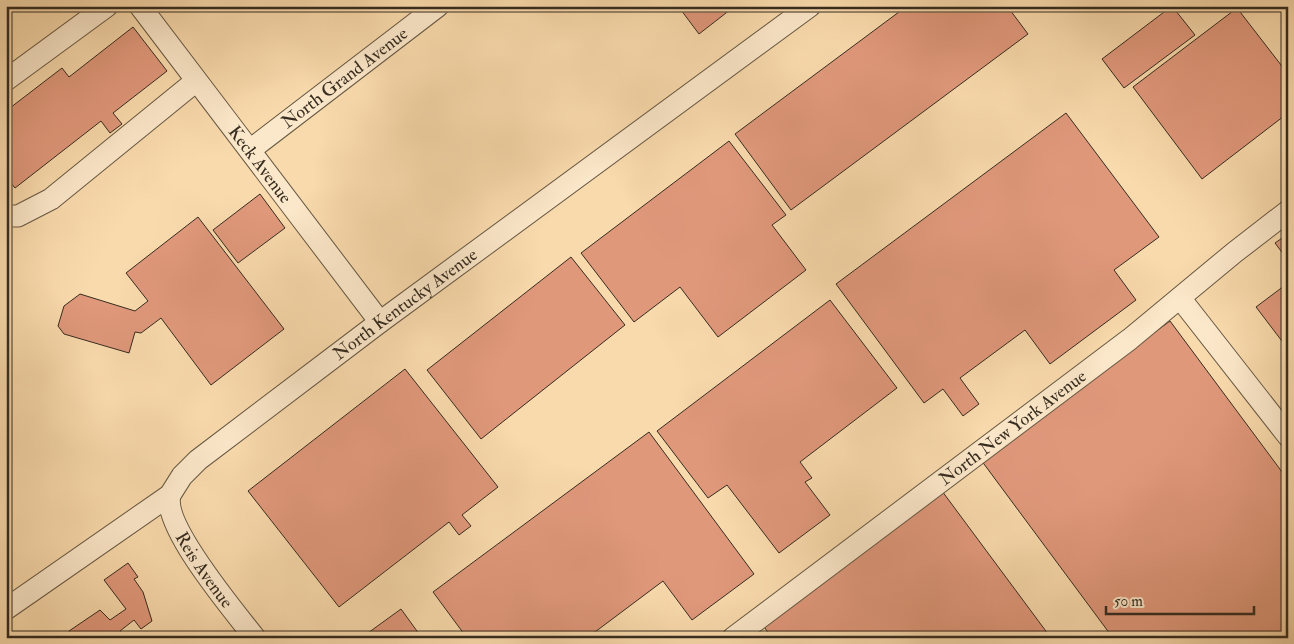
<svg xmlns="http://www.w3.org/2000/svg" width="1294" height="644" font-family="'IM FELL Double Pica',serif">
<style>
.building{fill:#e0987b;stroke:#362c20}
.lines{fill:none;stroke-linecap:round;stroke-linejoin:round}
.minor-casing{stroke:#675843;stroke-width:23}
.minor{stroke:#fbe7c9;stroke-width:21}
.labels{text-anchor:middle;stroke-width:4.5;stroke-linejoin:round;paint-order:stroke}
.street-label{font-size:18px;fill:#362c20;stroke:#fbe7c9}
</style>
<rect width="100%" height="100%" fill="#f9daac"/>
<filter id="stains"><feTurbulence type="fractalNoise" baseFrequency=".004" numOctaves="4"/><feColorMatrix values="0 0 0 0 .2 0 0 0 0 .09 0 0 0 0 .02 0 0 0 .5 -.17"/></filter>
<radialGradient id="worn" r=".72"><stop offset=".6" stop-color="#630" stop-opacity="0"/><stop offset="1" stop-color="#630" stop-opacity=".3"/></radialGradient>
<g class="building">
<path d="M 678,6 L 735,6 L 699,34 Z"/>
<path d="M 907,6 L 1007,6 L 1028,34 L 791,210 L 735,134 Z"/>
<path d="M 1172,6 L 1195,35 L 1124,88 L 1102,59 Z"/>
<path d="M 1237,8 L 1288,74 L 1288,113 L 1202,179 L 1133,87 Z"/>
<path d="M 133,27 L 167,71 L 113,113 L 122,124 L 110,133 L 101,121 L 15,188 L 6,177 L 6,111 L 62,68 L 69,77 Z"/>
<path d="M 1066,113 L 1159,237 L 1114,270 L 1136,300 L 1050,364 L 1025,330 L 960,378 L 979,404 L 963,416 L 943,389 L 924,403 L 836,284 Z"/>
<path d="M 729,141 L 786,215 L 772,225 L 806,270 L 718,337 L 680,287 L 634,322 L 581,253 Z"/>
<path d="M 260,194 L 285,228 L 238,263 L 213,230 Z"/>
<path d="M 198,217 L 284,329 L 211,385 L 161,318 L 141,333 L 135,332 L 129,353 L 64,334 L 58,326 L 64,306 L 80,294 L 135,311 L 148,301 L 126,273 Z"/>
<path d="M 1288,234 L 1288,265 L 1282,257 L 1284,255 L 1275,243 Z"/>
<path d="M 571,257 L 625,325 L 481,439 L 427,370 Z"/>
<path d="M 1288,283 L 1288,349 L 1256,307 Z"/>
<path d="M 830,300 L 897,388 L 800,462 L 812,478 L 805,482 L 830,515 L 779,553 L 727,485 L 708,498 L 657,431 Z"/>
<path d="M 1170,321 L 1288,480 L 1288,638 L 1113,638 L 981,460 Z"/>
<path d="M 405,369 L 498,487 L 462,515 L 471,526 L 459,535 L 449,522 L 339,607 L 248,491 Z"/>
<path d="M 649,432 L 754,574 L 692,620 L 663,581 L 587,638 L 467,638 L 433,592 Z"/>
<path d="M 942,491 L 1051,638 L 772,638 L 762,624 Z"/>
<path d="M 128,563 L 138,577 L 134,579 L 143,592 L 152,621 L 141,629 L 134,620 L 120,631 L 125,638 L 74,638 L 69,631 L 100,610 L 110,620 L 126,609 L 104,580 Z"/>
<path d="M 401,609 L 422,638 L 361,638 Z"/>
</g>
<g class="lines">
<g class="minor-casing">
<g id="minor">
<path id="s1" d="M 140,6 L 380,322"/>
<path d="M 6,80 L 107,6"/>
<path id="s2" d="M 250,150 L 438,6"/>
<path d="M 6,216 L 18,216 L 51,199 L 196,81"/>
<path d="M 1180,298 L 1288,436"/>
<path id="s3" d="M 170,495 C 162,526 234,611 255,638"/>
<path id="s4" d="M 6,609 L 170,495 L 182,476 L 198,460 L 380,322 L 810,6"/>
<path id="s5" d="M 733,638 L 1130,339 L 1235,252 L 1288,211"/>
</g>
</g>
<use href="#minor" class="minor"/>
</g>
<g class="labels">
<g class="street-label">
<text dy="6" stroke="none"><textPath href="#s2" startOffset="119">North Grand Avenue</textPath></text>
<text dy="6" stroke="none"><textPath href="#s1" startOffset="199">Keck Avenue</textPath></text>
<text dy="6" stroke="none"><textPath href="#s4" startOffset="504">North Kentucky Avenue</textPath></text>
<text dy="6" stroke="none"><textPath href="#s5" startOffset="350">North New York Avenue</textPath></text>
<text dy="6" stroke="none"><textPath href="#s3" startOffset="84">Reis Avenue</textPath></text>
</g>
</g>
<rect width="1294" height="644" fill="none" stroke="#f9daac" stroke-width="25"/>
<rect x="8" y="8" width="1279" height="629" fill="none" stroke="#362c20" stroke-width="2.5"/>
<rect x="12" y="12" width="1269" height="619" fill="none" stroke="#362c20"/>
<path d="M1106 606v8h148v-8" fill="none" stroke="#362c20" stroke-width="2.5"/>
<text x="1114" y="606" font-size="15" fill="#362c20" stroke="#fbe7c9" stroke-width="4" paint-order="stroke">50 m</text>
<rect width="100%" height="100%" filter="url(#stains)"/>
<rect width="100%" height="100%" fill="url(#worn)"/>
</svg>
